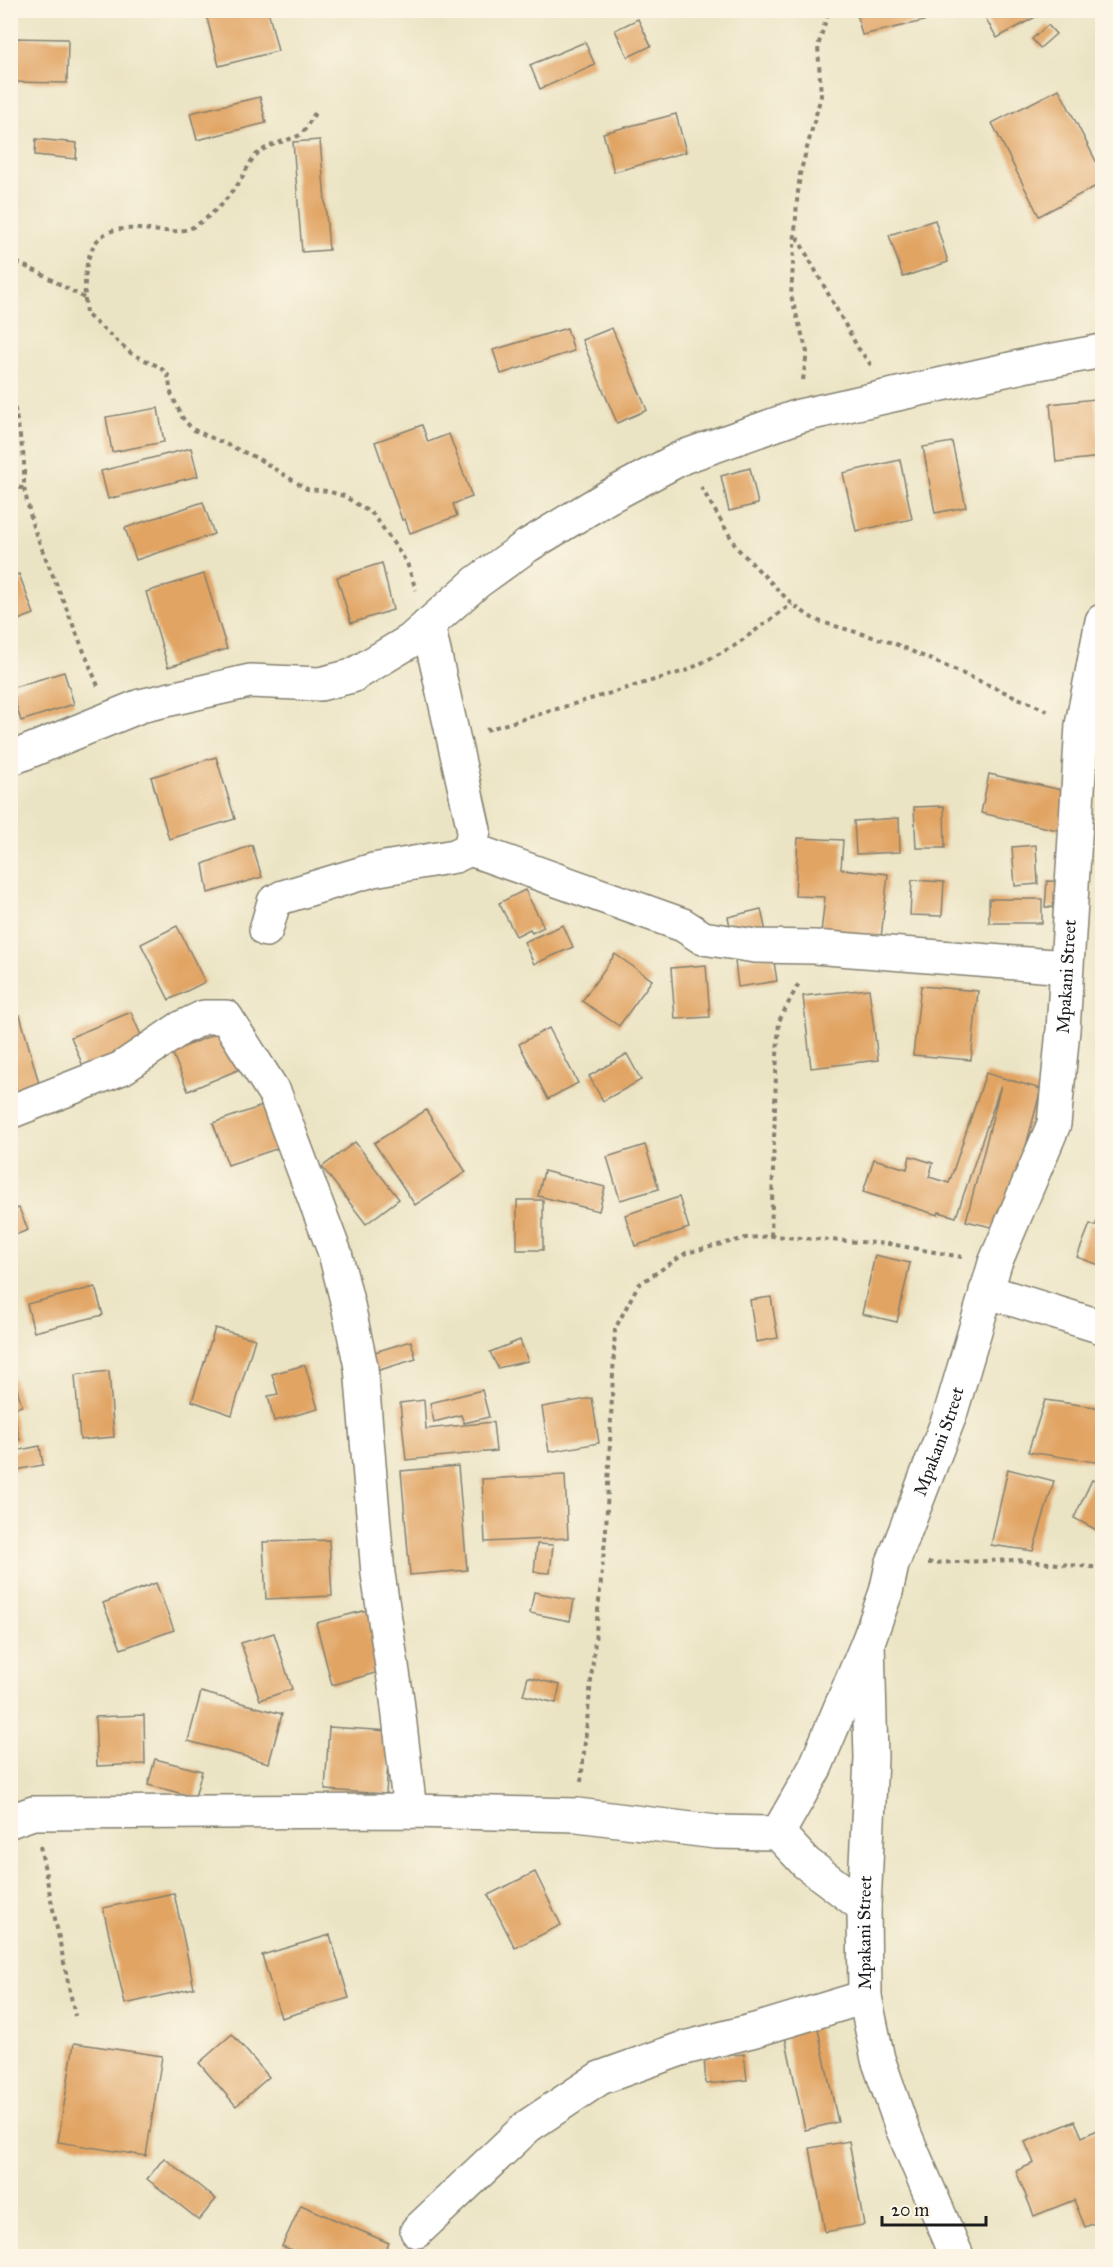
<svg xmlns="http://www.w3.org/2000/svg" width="1113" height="2267" font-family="'IM FELL Great Primer',serif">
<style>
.building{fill:#e1a463}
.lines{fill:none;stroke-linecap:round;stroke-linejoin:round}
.street-casing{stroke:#848070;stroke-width:36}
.secondary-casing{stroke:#848070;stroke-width:36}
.path{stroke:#848070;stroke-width:4;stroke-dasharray:4.5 4.5;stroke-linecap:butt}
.street{stroke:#fff;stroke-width:33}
.secondary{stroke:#fff;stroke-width:33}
.labels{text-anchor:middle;stroke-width:6;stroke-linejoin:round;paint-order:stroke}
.street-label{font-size:18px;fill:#1c1c1c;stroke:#fcf5e5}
</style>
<rect width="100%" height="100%" fill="#fcf5e5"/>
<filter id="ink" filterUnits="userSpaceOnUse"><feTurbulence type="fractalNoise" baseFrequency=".0167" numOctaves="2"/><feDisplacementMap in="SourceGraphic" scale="12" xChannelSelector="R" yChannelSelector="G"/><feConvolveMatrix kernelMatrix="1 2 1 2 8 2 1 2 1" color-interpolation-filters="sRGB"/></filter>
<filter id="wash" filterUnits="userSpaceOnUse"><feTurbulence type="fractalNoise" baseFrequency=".008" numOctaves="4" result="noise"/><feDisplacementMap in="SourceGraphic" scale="24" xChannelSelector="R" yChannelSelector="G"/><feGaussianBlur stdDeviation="1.35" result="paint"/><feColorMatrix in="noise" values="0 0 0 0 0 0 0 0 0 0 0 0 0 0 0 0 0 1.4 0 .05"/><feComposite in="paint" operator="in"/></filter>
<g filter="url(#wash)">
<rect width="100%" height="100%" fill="#ebe4c4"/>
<g id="blocks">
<g class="building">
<path d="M 205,10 L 268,10 L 278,51 L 219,66 Z"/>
<path d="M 856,10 L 921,10 L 924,21 L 862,35 Z"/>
<path d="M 996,10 L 1048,10 L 997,38 L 985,17 Z"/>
<path d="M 638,19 L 651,46 L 628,57 L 615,30 Z"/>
<path d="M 1048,25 L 1056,34 L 1040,48 L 1032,39 Z"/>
<path d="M 10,38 L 68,39 L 67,83 L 10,82 Z"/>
<path d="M 585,42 L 595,65 L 540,89 L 530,65 Z"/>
<path d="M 1059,89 L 1102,173 L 1102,183 L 1039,216 L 992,123 Z"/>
<path d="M 260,97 L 266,123 L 197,140 L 190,113 Z"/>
<path d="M 676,114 L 686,152 L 614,172 L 603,133 Z"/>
<path d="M 36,139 L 77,143 L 76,159 L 35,155 Z"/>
<path d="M 320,140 L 329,250 L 302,252 L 293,142 Z"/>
<path d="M 935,220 L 948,262 L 903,277 L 889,235 Z"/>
<path d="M 567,328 L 574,351 L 501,374 L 493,350 Z"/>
<path d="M 612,328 L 647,410 L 617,423 L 582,340 Z"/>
<path d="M 1095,399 L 1101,457 L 1056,462 L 1050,404 Z"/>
<path d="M 158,408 L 164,442 L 112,452 L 106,417 Z"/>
<path d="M 422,425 L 428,442 L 449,434 L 472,497 L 453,504 L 457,516 L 410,533 L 405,519 L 402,520 L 375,442 Z"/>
<path d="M 952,442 L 966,507 L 935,513 L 923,447 Z"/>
<path d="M 191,448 L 198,476 L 108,499 L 101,471 Z"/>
<path d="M 900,460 L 912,519 L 856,531 L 843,473 Z"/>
<path d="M 750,468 L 758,504 L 729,511 L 721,476 Z"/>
<path d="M 203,502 L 214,534 L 136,560 L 125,528 Z"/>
<path d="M 382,563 L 393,610 L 351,623 L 337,577 Z"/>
<path d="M 19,574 L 34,614 L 10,623 L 10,577 Z"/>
<path d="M 204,574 L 227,649 L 168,667 L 146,592 Z"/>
<path d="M 64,672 L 74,704 L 21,721 L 11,688 Z"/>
<path d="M 216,757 L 235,819 L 169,839 L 151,777 Z"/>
<path d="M 989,774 L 1071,792 L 1062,831 L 981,813 Z"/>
<path d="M 944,806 L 945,848 L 916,848 L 914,807 Z"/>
<path d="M 899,818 L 900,852 L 856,854 L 854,821 Z"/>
<path d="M 798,838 L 843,840 L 841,869 L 888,874 L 881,938 L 821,933 L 825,897 L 795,896 Z"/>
<path d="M 252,845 L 262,877 L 208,893 L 203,864 Z"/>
<path d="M 1036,845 L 1038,884 L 1015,886 L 1012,847 Z"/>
<path d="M 912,880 L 944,882 L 942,916 L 910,915 Z"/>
<path d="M 1047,881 L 1068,882 L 1067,908 L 1045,907 Z"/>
<path d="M 525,890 L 544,927 L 532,933 L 530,929 L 516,936 L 499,903 Z"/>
<rect x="989" y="899" width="53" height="24"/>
<path d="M 761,909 L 766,932 L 733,939 L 728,917 Z"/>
<path d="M 563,925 L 573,947 L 534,964 L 524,942 Z"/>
<path d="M 177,926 L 205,982 L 169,1000 L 141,944 Z"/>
<path d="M 615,954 L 652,980 L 619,1026 L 582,1001 Z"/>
<path d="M 773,955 L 777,981 L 738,987 L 735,961 Z"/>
<path d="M 706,965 L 710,1017 L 675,1019 L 671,968 Z"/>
<path d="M 921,986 L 978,991 L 971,1060 L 913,1055 Z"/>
<path d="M 869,989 L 878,1060 L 811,1068 L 803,996 Z"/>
<path d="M 131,1012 L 146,1047 L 85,1071 L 71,1037 Z"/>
<path d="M 20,1015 L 43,1098 L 10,1108 L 10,1018 Z"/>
<path d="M 549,1028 L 578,1083 L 548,1099 L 519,1044 Z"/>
<path d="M 224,1030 L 240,1069 L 188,1091 L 172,1052 Z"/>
<path d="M 627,1054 L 641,1080 L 603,1101 L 589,1076 Z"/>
<path d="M 986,1073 L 1041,1089 L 1004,1230 L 966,1221 L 1001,1085 L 956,1217 L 939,1212 L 938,1215 L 863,1192 L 874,1159 L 907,1169 L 910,1156 L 933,1163 L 929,1177 L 949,1183 Z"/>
<path d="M 265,1105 L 279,1148 L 228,1165 L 213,1123 Z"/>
<path d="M 426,1110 L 466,1172 L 415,1205 L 374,1143 Z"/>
<path d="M 355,1142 L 399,1199 L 366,1224 L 322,1167 Z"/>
<path d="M 645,1145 L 659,1189 L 620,1200 L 607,1157 Z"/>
<path d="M 544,1171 L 605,1187 L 599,1211 L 538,1196 Z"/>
<path d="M 679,1197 L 689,1228 L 635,1246 L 625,1215 Z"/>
<rect x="517" y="1200" width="26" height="50"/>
<path d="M 19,1208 L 28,1230 L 10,1237 L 10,1211 Z"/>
<path d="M 1100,1214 L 1102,1215 L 1102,1266 L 1077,1257 L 1090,1224 L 1095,1226 Z"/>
<path d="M 875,1255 L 910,1263 L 897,1322 L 862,1314 Z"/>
<path d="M 95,1287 L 103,1315 L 34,1332 L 27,1304 Z"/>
<path d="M 771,1297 L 778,1338 L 756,1342 L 750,1300 Z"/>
<path d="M 215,1328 L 255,1339 L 232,1415 L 192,1401 Z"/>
<path d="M 520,1340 L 528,1361 L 498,1368 L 490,1352 Z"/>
<path d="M 411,1341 L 416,1359 L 373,1372 L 368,1354 Z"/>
<path d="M 305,1365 L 318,1409 L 274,1421 L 268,1396 L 278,1394 L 272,1374 Z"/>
<path d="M 109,1371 L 114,1437 L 80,1440 L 75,1375 Z"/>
<path d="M 14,1378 L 22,1406 L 12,1409 L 20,1440 L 10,1442 L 10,1379 Z"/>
<path d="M 482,1390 L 489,1417 L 464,1423 L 461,1415 L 434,1422 L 430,1403 Z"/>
<path d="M 592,1398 L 599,1443 L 549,1452 L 542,1407 Z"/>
<path d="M 424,1400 L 426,1429 L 493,1422 L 496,1451 L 406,1460 L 400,1403 Z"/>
<path d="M 1045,1400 L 1102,1408 L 1102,1463 L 1028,1452 Z"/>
<path d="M 40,1446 L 43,1465 L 10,1471 L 10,1452 Z"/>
<path d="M 458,1466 L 467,1570 L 410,1575 L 401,1471 Z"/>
<path d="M 1008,1469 L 1054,1481 L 1033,1551 L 991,1545 Z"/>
<path d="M 565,1475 L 568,1538 L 485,1542 L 482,1479 Z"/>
<path d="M 1092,1480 L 1102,1483 L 1102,1533 L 1074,1518 Z"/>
<path d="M 329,1540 L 332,1596 L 266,1599 L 263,1542 Z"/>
<path d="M 537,1544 L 553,1545 L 550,1573 L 534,1572 Z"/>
<path d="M 156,1583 L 174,1630 L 121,1649 L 103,1603 Z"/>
<path d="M 534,1592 L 574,1600 L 570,1621 L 530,1613 Z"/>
<path d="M 371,1609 L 386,1670 L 332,1685 L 316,1623 Z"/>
<path d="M 274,1633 L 292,1689 L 260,1700 L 241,1643 Z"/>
<path d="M 528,1677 L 560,1685 L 556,1703 L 523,1695 Z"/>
<path d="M 201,1692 L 282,1714 L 269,1763 L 188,1741 Z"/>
<path d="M 144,1715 L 145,1764 L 97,1766 L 95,1717 Z"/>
<path d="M 329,1727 L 390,1731 L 386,1794 L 325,1790 Z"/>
<path d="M 155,1759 L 202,1771 L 195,1797 L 148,1785 Z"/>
<path d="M 535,1872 L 561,1925 L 515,1948 L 488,1895 Z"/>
<path d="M 174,1893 L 194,1988 L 125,2004 L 103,1908 Z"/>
<path d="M 330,1935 L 349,1998 L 281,2018 L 262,1955 Z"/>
<path d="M 817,2025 L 838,2122 L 805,2130 L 784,2032 Z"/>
<path d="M 232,2034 L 269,2077 L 236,2106 L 199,2063 Z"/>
<path d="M 74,2043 L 162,2056 L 146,2156 L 58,2142 Z"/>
<path d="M 744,2054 L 747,2080 L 706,2084 L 704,2058 Z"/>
<path d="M 1075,2121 L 1082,2137 L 1102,2128 L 1102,2220 L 1085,2227 L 1074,2200 L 1034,2216 L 1016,2171 L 1034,2163 L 1025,2142 Z"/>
<path d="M 849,2141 L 864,2225 L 825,2232 L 810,2148 Z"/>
<path d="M 164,2158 L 216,2199 L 199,2220 L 147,2179 Z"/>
<path d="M 301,2205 L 389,2243 L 383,2256 L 306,2256 L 282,2246 Z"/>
</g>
</g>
</g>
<g filter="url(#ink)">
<use href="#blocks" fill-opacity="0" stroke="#848070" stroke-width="1.5"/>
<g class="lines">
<g class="street-casing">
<g id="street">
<path d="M 10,759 L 140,706 L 250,681 L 320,684 L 352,676 L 410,641 L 477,582 L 527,546 L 608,497 L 683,457 L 799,416 L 1028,365 L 1102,351"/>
<path d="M 470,849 L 683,925 L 703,938 L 755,946 L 814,947 L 1066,967"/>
<path d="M 266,930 L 274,902 L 283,897 L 373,870 L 455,856 L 470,849 L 474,830 L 428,625"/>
<path d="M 10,1112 L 122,1068 L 181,1028 L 204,1017 L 226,1017 L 275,1094 L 335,1253 L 348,1305 L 361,1367 L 378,1574 L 397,1699 L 410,1811"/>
<path d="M 986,1291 L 1102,1327"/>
<path d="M 10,1821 L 33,1813 L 410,1811 L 577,1815 L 716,1832 L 778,1833 L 806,1863 L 864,1907"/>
<path d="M 778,1833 L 815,1768 L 868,1642"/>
<path d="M 417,2231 L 528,2126 L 600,2078 L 681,2049 L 759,2029 L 865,1997"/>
</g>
</g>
<g class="secondary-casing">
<g id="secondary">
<path id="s1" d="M 957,2256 L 902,2128 L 878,2059 L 865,1997 L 864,1907 L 871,1758 L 868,1642 L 886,1592 L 892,1565 L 950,1415 L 995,1263 L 1054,1124 L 1063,1030 L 1082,725 L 1102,621"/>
</g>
</g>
<g class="path">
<path d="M 315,113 L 302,134 C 286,142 269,143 256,155 C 250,161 246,171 242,178 C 231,196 211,217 193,227 C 166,241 117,214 96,242 C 83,260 84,292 86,314 L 132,354 L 160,367 L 168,375 L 171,393 L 182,417 L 192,429 L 257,458 L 307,489 L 327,491 L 344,496 L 374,515 L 407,563 L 416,590"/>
<path d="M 797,237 L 858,348 L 871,365"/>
<path d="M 10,256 L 16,262 L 40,273 L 84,298"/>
<path d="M 803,380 L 807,352 L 791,296 L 797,201 L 800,174 L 821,96 L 818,46 L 829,10"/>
<path d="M 13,399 L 24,458 L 24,488 L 33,527 L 98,686"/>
<path d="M 10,487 L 24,488"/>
<path d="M 701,487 L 737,548 L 792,604 L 815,620 L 893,643 L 1050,712"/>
<path d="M 486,730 L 688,670 L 734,646 L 792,604"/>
<path d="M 771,1236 L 776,1074 L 779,1021 L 800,981"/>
<path d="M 928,1563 L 1016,1560 L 1102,1568"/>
<path d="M 581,1782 L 606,1530 L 615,1329 L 638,1285 L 686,1253 L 746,1238 L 771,1236 L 890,1244 L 962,1257"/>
<path d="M 40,1846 L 75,2016"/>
</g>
<use href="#street" class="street"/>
<use href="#secondary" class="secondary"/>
</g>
</g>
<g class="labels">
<g class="street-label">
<text dy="6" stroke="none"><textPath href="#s1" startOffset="1330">Mpakani Street</textPath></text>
<text dy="6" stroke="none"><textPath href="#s1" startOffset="844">Mpakani Street</textPath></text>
<text dy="6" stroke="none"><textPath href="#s1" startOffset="340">Mpakani Street</textPath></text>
</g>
</g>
<rect width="1113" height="2267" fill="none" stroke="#fcf5e5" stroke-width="36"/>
<path d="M882 2216v9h104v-9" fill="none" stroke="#1c1c1c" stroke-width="3"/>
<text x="891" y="2216" font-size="18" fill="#1c1c1c" stroke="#fcf5e5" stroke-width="4.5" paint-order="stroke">20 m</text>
</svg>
